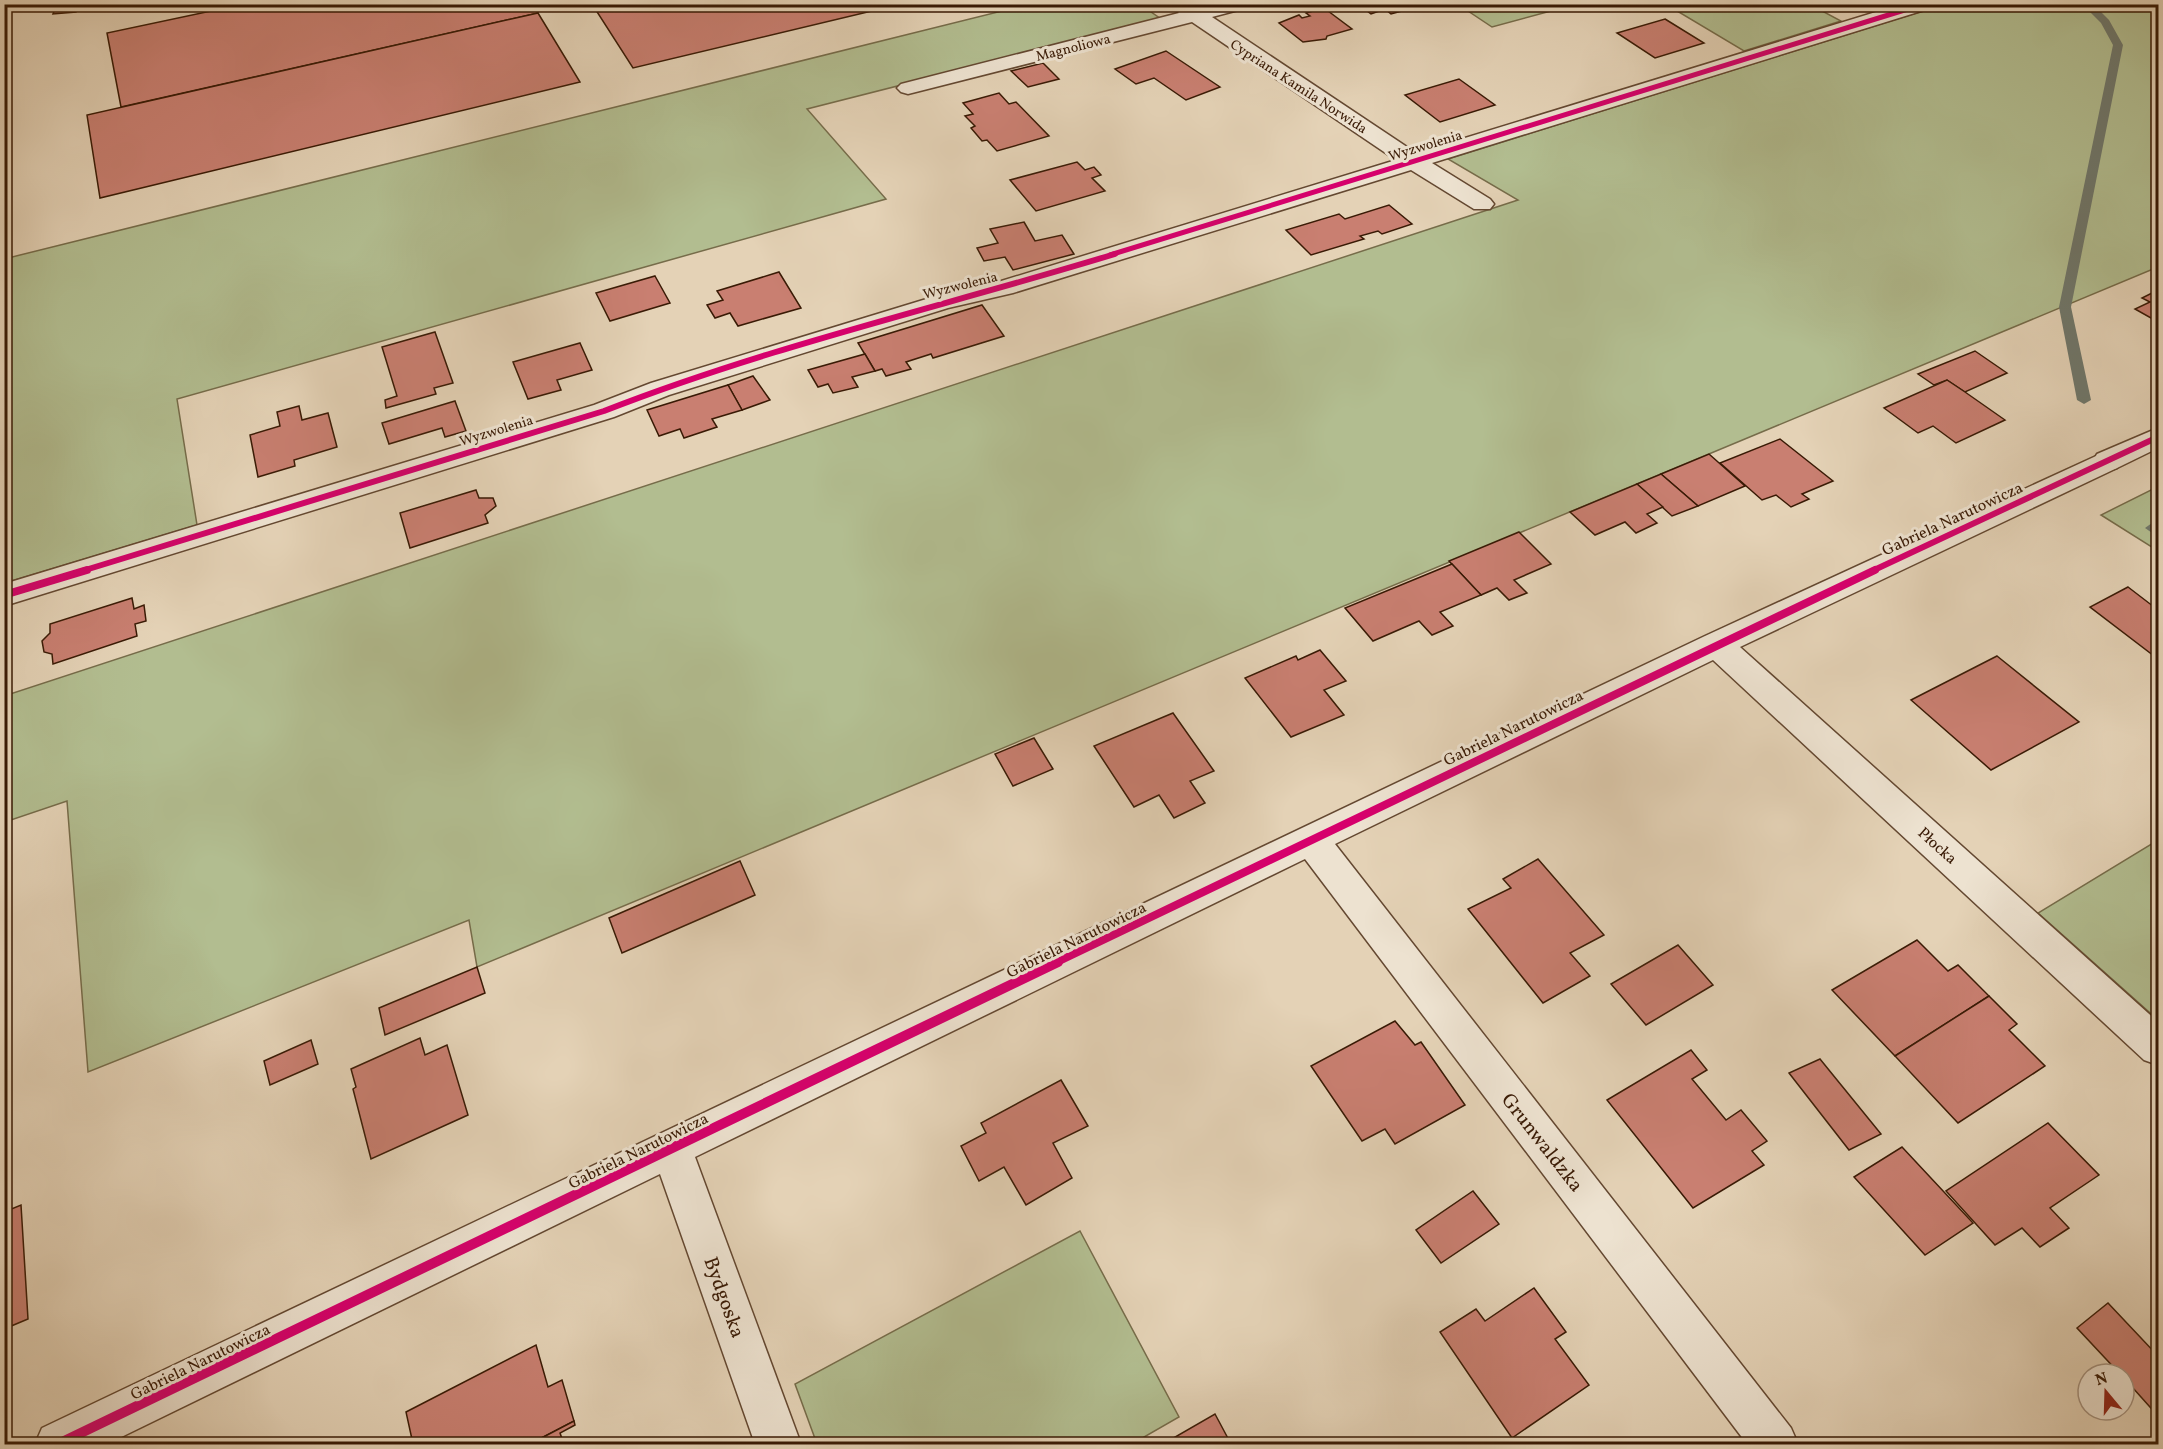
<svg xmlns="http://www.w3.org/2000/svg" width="2163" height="1449" font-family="Vollkorn,serif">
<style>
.green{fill:#b2bd90;stroke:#766c4a;stroke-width:1.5}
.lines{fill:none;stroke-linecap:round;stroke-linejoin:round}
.stream{fill:#70786c;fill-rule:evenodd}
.building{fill:#c97f71;stroke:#391a05;stroke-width:1.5}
.minor-casing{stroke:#644831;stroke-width:3}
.tertiary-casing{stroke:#644831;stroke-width:3}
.minor{fill:#ede2d0;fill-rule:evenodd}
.tertiary{fill:#ede2d0;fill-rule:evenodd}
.cycleway-far3-casing{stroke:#ede2d0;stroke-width:8}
.cycleway-far2-casing{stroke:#ede2d0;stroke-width:9}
.cycleway-far1-casing{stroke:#ede2d0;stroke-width:11}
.cycleway-casing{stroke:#ede2d0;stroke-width:14}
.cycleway-far3{stroke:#d6006c;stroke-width:5}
.cycleway-far2{stroke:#d6006c;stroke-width:6}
.cycleway-far1{stroke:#d6006c;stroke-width:8}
.cycleway{stroke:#d6006c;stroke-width:10}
.labels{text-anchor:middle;stroke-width:6;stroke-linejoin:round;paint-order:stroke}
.far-street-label{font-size:14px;fill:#391a05;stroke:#ede2d0}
.street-label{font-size:16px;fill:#391a05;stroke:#ede2d0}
.near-street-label{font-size:20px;fill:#391a05;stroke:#ede2d0}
</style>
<rect width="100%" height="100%" fill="#e4d2b6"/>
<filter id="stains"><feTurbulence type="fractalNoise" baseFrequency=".00333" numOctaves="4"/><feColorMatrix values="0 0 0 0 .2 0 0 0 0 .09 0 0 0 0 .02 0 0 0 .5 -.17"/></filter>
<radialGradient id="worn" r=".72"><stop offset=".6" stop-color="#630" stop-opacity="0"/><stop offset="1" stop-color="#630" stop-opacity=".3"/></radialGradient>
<g class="green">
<path d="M 2102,4 L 2106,8 L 2117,5 L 2158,5 L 2158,267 L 477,967 L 469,920 L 88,1072 L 67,801 L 5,822 L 4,696 L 1518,200 L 1448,159 L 1942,5 Z"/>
<path d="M 1026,5 L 1141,5 L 1161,19 L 807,109 L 886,199 L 177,399 L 197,525 L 5,583 L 4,259 Z"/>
<path d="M 1459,5 L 1573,5 L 1492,27 Z"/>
<path d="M 1667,5 L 1811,5 L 1841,21 L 1744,51 Z"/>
<path d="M 2153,489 L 2158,505 L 2158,551 L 2101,515 Z"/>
<path d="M 2158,840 L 2158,1020 L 2038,913 Z"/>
<path d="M 1080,1231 L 1179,1417 L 1132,1444 L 817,1444 L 795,1384 Z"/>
</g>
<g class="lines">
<g class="stream">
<path d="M 2082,4 L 2093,4 L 2109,20 L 2123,45 L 2071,307 L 2091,400 L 2084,404 L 2077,400 L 2059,307 L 2113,45 L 2101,23 Z"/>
<path d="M 2152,523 L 2158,525 L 2158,537 L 2145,528 Z"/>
</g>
</g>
<g class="building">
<path d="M 57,4 L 79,4 L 76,12 L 53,14 Z"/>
<path d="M 244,4 L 533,4 L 538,13 L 121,107 L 107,33 Z"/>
<path d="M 592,4 L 901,4 L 633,68 Z"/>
<path d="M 1358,4 L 1418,4 L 1420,6 L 1391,14 L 1385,9 L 1371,14 Z"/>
<path d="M 1324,8 L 1352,29 L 1327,36 L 1326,39 L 1303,42 L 1279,23 L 1299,15 L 1302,18 L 1310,16 L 1306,13 Z"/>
<path d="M 538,13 L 580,82 L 100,198 L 87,115 Z"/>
<path d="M 1665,19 L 1704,43 L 1655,58 L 1617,33 Z"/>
<path d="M 1166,51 L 1220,87 L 1186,100 L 1154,78 L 1136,84 L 1115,69 Z"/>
<path d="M 1043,63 L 1059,79 L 1028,87 L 1011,71 Z"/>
<path d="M 1459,79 L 1495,105 L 1440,122 L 1405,95 Z"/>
<path d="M 999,93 L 1009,104 L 1016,102 L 1049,136 L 997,151 L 987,140 L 982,141 L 971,128 L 975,126 L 965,116 L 973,114 L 963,103 Z"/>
<path d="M 1077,162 L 1085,170 L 1094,167 L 1101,175 L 1092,178 L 1105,191 L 1036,211 L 1010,180 Z"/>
<path d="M 1389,205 L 1412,224 L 1382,234 L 1378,231 L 1360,236 L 1364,239 L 1311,255 L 1286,230 L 1339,214 L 1345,219 Z"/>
<path d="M 1024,222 L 1035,241 L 1062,235 L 1074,254 L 1013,270 L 1005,257 L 984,261 L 977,248 L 998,243 L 990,229 Z"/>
<path d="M 779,272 L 801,308 L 738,326 L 730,313 L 715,318 L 707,305 L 723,300 L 717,291 Z"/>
<path d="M 655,276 L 670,303 L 610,321 L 596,293 Z"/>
<path d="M 2158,290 L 2158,322 L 2135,309 L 2150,302 L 2142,298 Z"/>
<path d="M 982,305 L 1004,336 L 933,358 L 931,354 L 906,362 L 911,369 L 886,376 L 882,369 L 875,371 L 858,343 Z"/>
<path d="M 435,332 L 453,383 L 434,388 L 436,394 L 386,408 L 385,400 L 397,396 L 382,347 Z"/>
<path d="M 580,343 L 592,370 L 557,380 L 561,390 L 528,399 L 513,362 Z"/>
<path d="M 1975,351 L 2007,373 L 1965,392 L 1947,380 L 1934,385 L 1918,374 Z"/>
<path d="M 865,354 L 875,371 L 852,377 L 858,387 L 833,393 L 828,384 L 818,387 L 808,370 Z"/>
<path d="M 753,376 L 770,400 L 742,410 L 728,385 Z"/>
<path d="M 1947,380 L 1965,392 L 2005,420 L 1956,443 L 1933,426 L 1918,433 L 1884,408 Z"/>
<path d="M 728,385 L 742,410 L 712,419 L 717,427 L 684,438 L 680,429 L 659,436 L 647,410 Z"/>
<path d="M 455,401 L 466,431 L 445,437 L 442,428 L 389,444 L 382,423 Z"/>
<path d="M 299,406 L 302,420 L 328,413 L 337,447 L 294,460 L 295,466 L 258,477 L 250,435 L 280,426 L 277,412 Z"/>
<path d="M 1780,439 L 1833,481 L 1802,494 L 1809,499 L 1791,507 L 1776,495 L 1762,500 L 1720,463 Z"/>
<path d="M 1709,454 L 1745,486 L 1698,506 L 1661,474 Z"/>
<path d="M 1661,474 L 1698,506 L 1672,516 L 1637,484 Z"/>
<path d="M 1637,484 L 1663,507 L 1647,514 L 1657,523 L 1636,533 L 1625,522 L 1595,535 L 1570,512 Z"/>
<path d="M 476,490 L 479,498 L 493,498 L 496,506 L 485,515 L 488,523 L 410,548 L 400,513 Z"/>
<path d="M 1519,532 L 1551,564 L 1514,580 L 1527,593 L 1509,600 L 1497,588 L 1481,595 L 1449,561 Z"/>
<path d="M 1452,564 L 1481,595 L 1440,612 L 1453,626 L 1432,635 L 1419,621 L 1373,641 L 1345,608 Z"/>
<path d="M 2128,587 L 2158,610 L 2158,659 L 2090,607 Z"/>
<path d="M 132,598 L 134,609 L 144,605 L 146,621 L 135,624 L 137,636 L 53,664 L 52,654 L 44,652 L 42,641 L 50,633 L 50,624 Z"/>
<path d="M 1320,650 L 1346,681 L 1324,690 L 1344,715 L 1291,737 L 1245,678 L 1296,656 L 1298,660 Z"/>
<path d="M 1997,656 L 2079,722 L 1991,770 L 1911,700 Z"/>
<path d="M 1173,713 L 1214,771 L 1190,781 L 1205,803 L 1174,818 L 1159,795 L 1134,807 L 1094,746 Z"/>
<path d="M 1034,738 L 1053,769 L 1013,786 L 995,754 Z"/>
<path d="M 1538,859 L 1604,935 L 1570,953 L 1590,976 L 1543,1003 L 1468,909 L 1511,888 L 1503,879 Z"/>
<path d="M 740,861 L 755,895 L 622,953 L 609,918 Z"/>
<path d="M 1917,940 L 1948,971 L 1958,965 L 1989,996 L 1895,1056 L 1832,990 Z"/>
<path d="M 1678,945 L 1713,985 L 1646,1025 L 1611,984 Z"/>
<path d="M 477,967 L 485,993 L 385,1035 L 379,1008 Z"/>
<path d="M 1989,996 L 2017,1024 L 2009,1030 L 2045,1066 L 1958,1123 L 1895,1056 Z"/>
<path d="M 1395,1021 L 1415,1045 L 1421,1042 L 1465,1105 L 1395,1144 L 1385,1129 L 1362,1141 L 1311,1066 Z"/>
<path d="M 420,1038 L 425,1055 L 447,1045 L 468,1115 L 371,1159 L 353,1089 L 356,1087 L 351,1069 Z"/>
<path d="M 311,1040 L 318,1064 L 270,1085 L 264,1061 Z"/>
<path d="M 1691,1050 L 1707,1070 L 1692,1079 L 1726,1120 L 1741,1110 L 1767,1141 L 1752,1151 L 1764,1165 L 1693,1208 L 1607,1100 Z"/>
<path d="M 1820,1059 L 1881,1134 L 1849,1150 L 1789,1073 Z"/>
<path d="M 1061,1080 L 1088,1126 L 1053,1143 L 1072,1178 L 1026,1205 L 1004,1167 L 979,1181 L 961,1146 L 986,1133 L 981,1123 Z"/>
<path d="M 2048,1123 L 2099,1175 L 2050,1208 L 2069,1228 L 2040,1247 L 2022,1228 L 1995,1245 L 1946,1191 Z"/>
<path d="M 1902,1147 L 1973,1223 L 1925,1255 L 1854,1177 Z"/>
<path d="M 1473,1191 L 1499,1224 L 1441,1263 L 1416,1230 Z"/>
<path d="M 21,1205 L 28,1319 L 4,1329 L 4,1212 Z"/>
<path d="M 1534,1288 L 1566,1332 L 1555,1339 L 1589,1385 L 1512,1438 L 1440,1332 L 1476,1309 L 1485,1321 Z"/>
<path d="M 2108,1303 L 2158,1356 L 2158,1416 L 2124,1378 L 2124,1374 L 2120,1374 L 2077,1328 Z"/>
<path d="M 536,1345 L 548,1387 L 562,1380 L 574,1421 L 530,1444 L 413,1444 L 406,1412 Z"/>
<path d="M 1215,1414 L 1231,1444 L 1163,1444 Z"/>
<path d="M 574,1421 L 575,1425 L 560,1433 L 564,1444 L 530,1444 Z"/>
</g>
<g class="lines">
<g class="minor-casing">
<g id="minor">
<path d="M 1170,4 L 1193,4 L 1199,8 L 1214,4 L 1248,4 L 1246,8 L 1212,17 L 1416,153 L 1902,4 L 1933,4 L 1931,8 L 1432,163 L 1490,199 L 1494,204 L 1490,209 L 1474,209 L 1411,170 L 1013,293 L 948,308 L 669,395 L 614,417 L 4,606 L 4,584 L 594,405 L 651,383 L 933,297 L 998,282 L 1396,160 L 1192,22 L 908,94 L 901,92 L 897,88 L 901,84 L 1179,13 Z"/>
<path d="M 2107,451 L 2117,454 L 2121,461 L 2117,468 L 1740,647 L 2158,1022 L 2158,1065 L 2144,1060 L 1713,660 L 1335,844 L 1791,1428 L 1798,1444 L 1747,1444 L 1305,859 L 695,1157 L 801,1444 L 755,1444 L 660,1174 L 107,1444 L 35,1444 L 42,1428 L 1705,636 Z"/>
</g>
</g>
<g class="tertiary-casing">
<path id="tertiary" d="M 2158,428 L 2158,448 L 2117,468 L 2107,471 L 2097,468 L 2093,461 L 2097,454 Z"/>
</g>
<use href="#minor" class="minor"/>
<use href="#tertiary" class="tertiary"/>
<g class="cycleway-far3-casing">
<path id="cycleway-far3" d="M 1110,255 L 1924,4"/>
</g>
<g class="cycleway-far2-casing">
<g id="cycleway-far2">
<path d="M 82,571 L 604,411 C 770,346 945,306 1115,254"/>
<path d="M 1872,571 L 2158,437"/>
</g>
</g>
<g class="cycleway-far1-casing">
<g id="cycleway-far1">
<path d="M 4,595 L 87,570"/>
<path d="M 1055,963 L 1875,570"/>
</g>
</g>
<g class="cycleway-casing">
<path id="cycleway" d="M 58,1444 L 1058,962"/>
</g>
<use href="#cycleway-far3" class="cycleway-far3"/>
<use href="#cycleway-far2" class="cycleway-far2"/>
<use href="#cycleway-far1" class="cycleway-far1"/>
<use href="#cycleway" class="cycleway"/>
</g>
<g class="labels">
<g class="far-street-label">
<text transform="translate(1073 47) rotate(-14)" y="5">Magnoliowa</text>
<text transform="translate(1299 86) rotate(33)" y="5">Cypriana Kamila Norwida</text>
<text transform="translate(1425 145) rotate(-17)" y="5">Wyzwolenia</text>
<text transform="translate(960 285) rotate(-14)" y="5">Wyzwolenia</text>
<text transform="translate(496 430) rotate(-17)" y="5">Wyzwolenia</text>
</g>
<g class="street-label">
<text transform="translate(1952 518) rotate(-25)" y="6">Gabriela Narutowicza</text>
<text transform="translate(1513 727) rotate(-26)" y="6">Gabriela Narutowicza</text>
<text transform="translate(1938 845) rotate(42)" y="6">Płocka</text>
<text transform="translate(1076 939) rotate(-26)" y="6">Gabriela Narutowicza</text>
<text transform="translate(638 1150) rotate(-26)" y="6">Gabriela Narutowicza</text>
<text transform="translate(200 1361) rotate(-26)" y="6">Gabriela Narutowicza</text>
</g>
<g class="near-street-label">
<text transform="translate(1543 1142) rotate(52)" y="7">Grunwaldzka</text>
<text transform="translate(725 1297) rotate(70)" y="7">Bydgoska</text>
</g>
</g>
<rect width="2163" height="1449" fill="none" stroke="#e4d2b6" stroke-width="24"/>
<rect x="6" y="6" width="2151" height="1437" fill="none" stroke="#391a05" stroke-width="3"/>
<rect x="12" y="12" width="2139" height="1425" fill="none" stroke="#391a05" stroke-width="1.5"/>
<g transform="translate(2106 1392) rotate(341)"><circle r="28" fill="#ede2d0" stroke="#a5927f" stroke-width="1.5"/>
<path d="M0-4.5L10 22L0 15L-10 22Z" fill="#8f2418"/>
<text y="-9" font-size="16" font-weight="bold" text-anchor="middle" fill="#391a05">N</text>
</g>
<rect width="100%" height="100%" filter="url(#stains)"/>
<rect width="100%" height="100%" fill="url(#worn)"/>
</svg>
